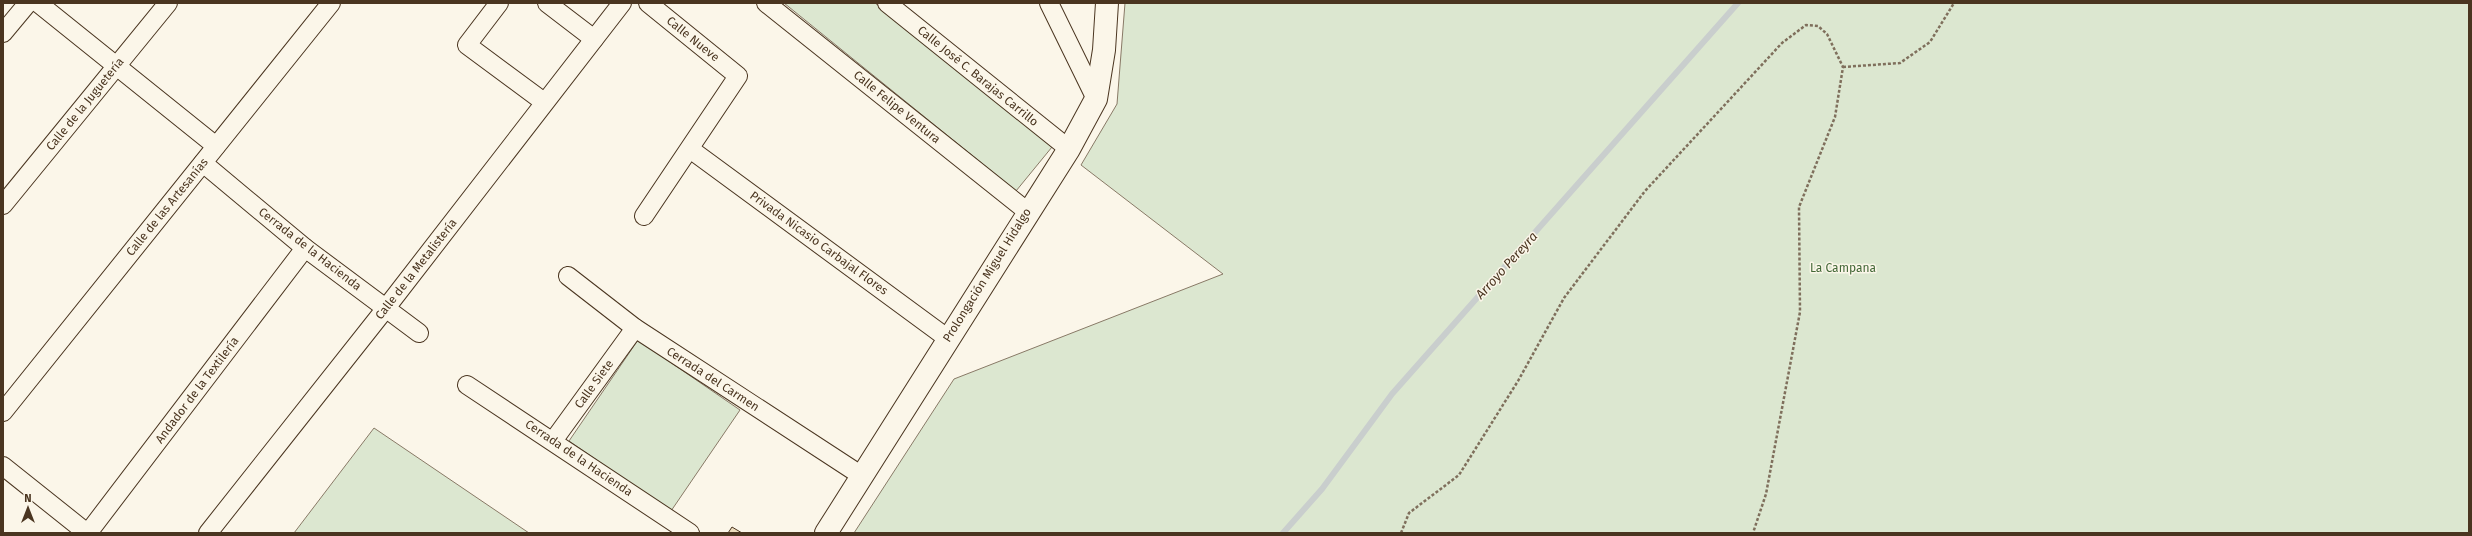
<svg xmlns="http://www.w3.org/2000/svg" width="2472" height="536" font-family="'Fira Sans',sans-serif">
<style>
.green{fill:#dce7d0;stroke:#887966}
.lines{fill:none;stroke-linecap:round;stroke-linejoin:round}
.stream{stroke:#c9cecd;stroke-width:6}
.building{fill:#ecdcbc;stroke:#4a3520}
.street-casing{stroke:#4a3520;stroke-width:20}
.secondary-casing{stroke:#4a3520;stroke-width:24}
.path{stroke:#7f6f5c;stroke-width:2.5;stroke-dasharray:3 2;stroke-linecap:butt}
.street{stroke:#fbf6e9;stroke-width:18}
.secondary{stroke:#fbf6e9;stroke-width:22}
.labels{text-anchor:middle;stroke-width:3;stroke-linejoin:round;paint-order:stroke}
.street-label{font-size:12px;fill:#4a3520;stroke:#fbf6e9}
.park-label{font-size:12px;fill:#436837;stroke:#fbf6e9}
.water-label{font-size:13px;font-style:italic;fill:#4a3520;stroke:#fbf6e9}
</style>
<rect width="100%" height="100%" fill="#fbf6e9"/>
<g class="green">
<path d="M 784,3 L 875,3 L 1052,147 L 1016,191 Z"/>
<path d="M 1125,3 L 2469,3 L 2469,533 L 854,533 L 954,379 L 1223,274 L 1081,165 L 1117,104 Z"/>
<path d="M 638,340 L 740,410 L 671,511 L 569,441 Z"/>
<path d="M 374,428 L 529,533 L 294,533 Z"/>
</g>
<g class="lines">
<path class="stream" d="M 1283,533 L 1322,489 L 1392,394 L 1738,3"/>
</g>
<path class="building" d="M 732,527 L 742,533 L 728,533 Z"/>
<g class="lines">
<defs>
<g id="street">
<path d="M 38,3 L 216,146"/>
<path d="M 499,3 L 467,45 L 544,102"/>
<path d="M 547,3 L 594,39"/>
<path d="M 766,3 L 1028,212"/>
<path d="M 887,3 L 1069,149"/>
<path d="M 1049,3 L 1096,99"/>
<path d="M 3,33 L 28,3"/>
<path d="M 690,149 L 947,338"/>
<path d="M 203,163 L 305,248 L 419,333"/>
<path d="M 3,205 L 168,3"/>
<path d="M 644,216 L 738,76 L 648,3"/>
<path d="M 568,276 L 635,328 L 862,476"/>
<path d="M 467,385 L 690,533"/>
<path d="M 3,412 L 331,3"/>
<path d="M 553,441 L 635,328"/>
<path d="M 3,466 L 87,533"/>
<path d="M 88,533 L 305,248"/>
<path d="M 208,533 L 386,308 L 622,3"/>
</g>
<path id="secondary" d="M 826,533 L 1069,149 L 1096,99 L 1104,50 L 1107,3"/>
</defs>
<use href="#street" class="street-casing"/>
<use href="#secondary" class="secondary-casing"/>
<g class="path">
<path d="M 1843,67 L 1900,63 L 1930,42 L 1954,3"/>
<path d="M 1401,533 L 1409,513 L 1459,475 L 1518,381 L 1564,298 L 1645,191 L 1782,43 L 1806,25 L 1818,26 L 1827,34 L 1843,67 L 1835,117 L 1799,207 L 1800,312 L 1766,494 L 1753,533"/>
</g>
<use href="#street" class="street"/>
<use href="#secondary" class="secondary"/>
</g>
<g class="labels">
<g class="street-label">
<text transform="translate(693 39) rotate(39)" y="4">Calle Nueve</text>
<text transform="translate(978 76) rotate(39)" y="4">Calle José C. Barajas Carrillo</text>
<text transform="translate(85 104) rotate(-51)" y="4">Calle de la Juguetería</text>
<text transform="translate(897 107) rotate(39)" y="4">Calle Felipe Ventura</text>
<text transform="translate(167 207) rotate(-51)" y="4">Calle de las Artesanías</text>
<text transform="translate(819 243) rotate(36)" y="4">Privada Nicasio Carbajal Flores</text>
<text transform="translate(310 249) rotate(38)" y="4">Cerrada de la Hacienda</text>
<text transform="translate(416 269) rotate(-52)" y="4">Calle de la Metalistería</text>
<text transform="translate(987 275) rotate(-58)" y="4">Prolongación Miguel Hidalgo</text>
<text transform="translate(713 379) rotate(33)" y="4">Cerrada del Carmen</text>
<text transform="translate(594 384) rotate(-54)" y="4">Calle Siete</text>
<text transform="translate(197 390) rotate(-53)" y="4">Andador de la Textilería</text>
<text transform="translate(579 458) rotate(34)" y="4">Cerrada de la Hacienda</text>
</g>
<g class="park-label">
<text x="1843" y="272">La Campana</text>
</g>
<g class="water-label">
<text transform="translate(1506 265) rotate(-48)" y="5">Arroyo Pereyra</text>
</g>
</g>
<rect width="2472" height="536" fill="none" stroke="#4a3520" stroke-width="8"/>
<g transform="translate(28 508)" stroke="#fbf6e9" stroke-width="3" paint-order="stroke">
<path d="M0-3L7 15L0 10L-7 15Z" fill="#4a3520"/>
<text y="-6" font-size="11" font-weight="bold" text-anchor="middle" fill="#4a3520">N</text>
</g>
</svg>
